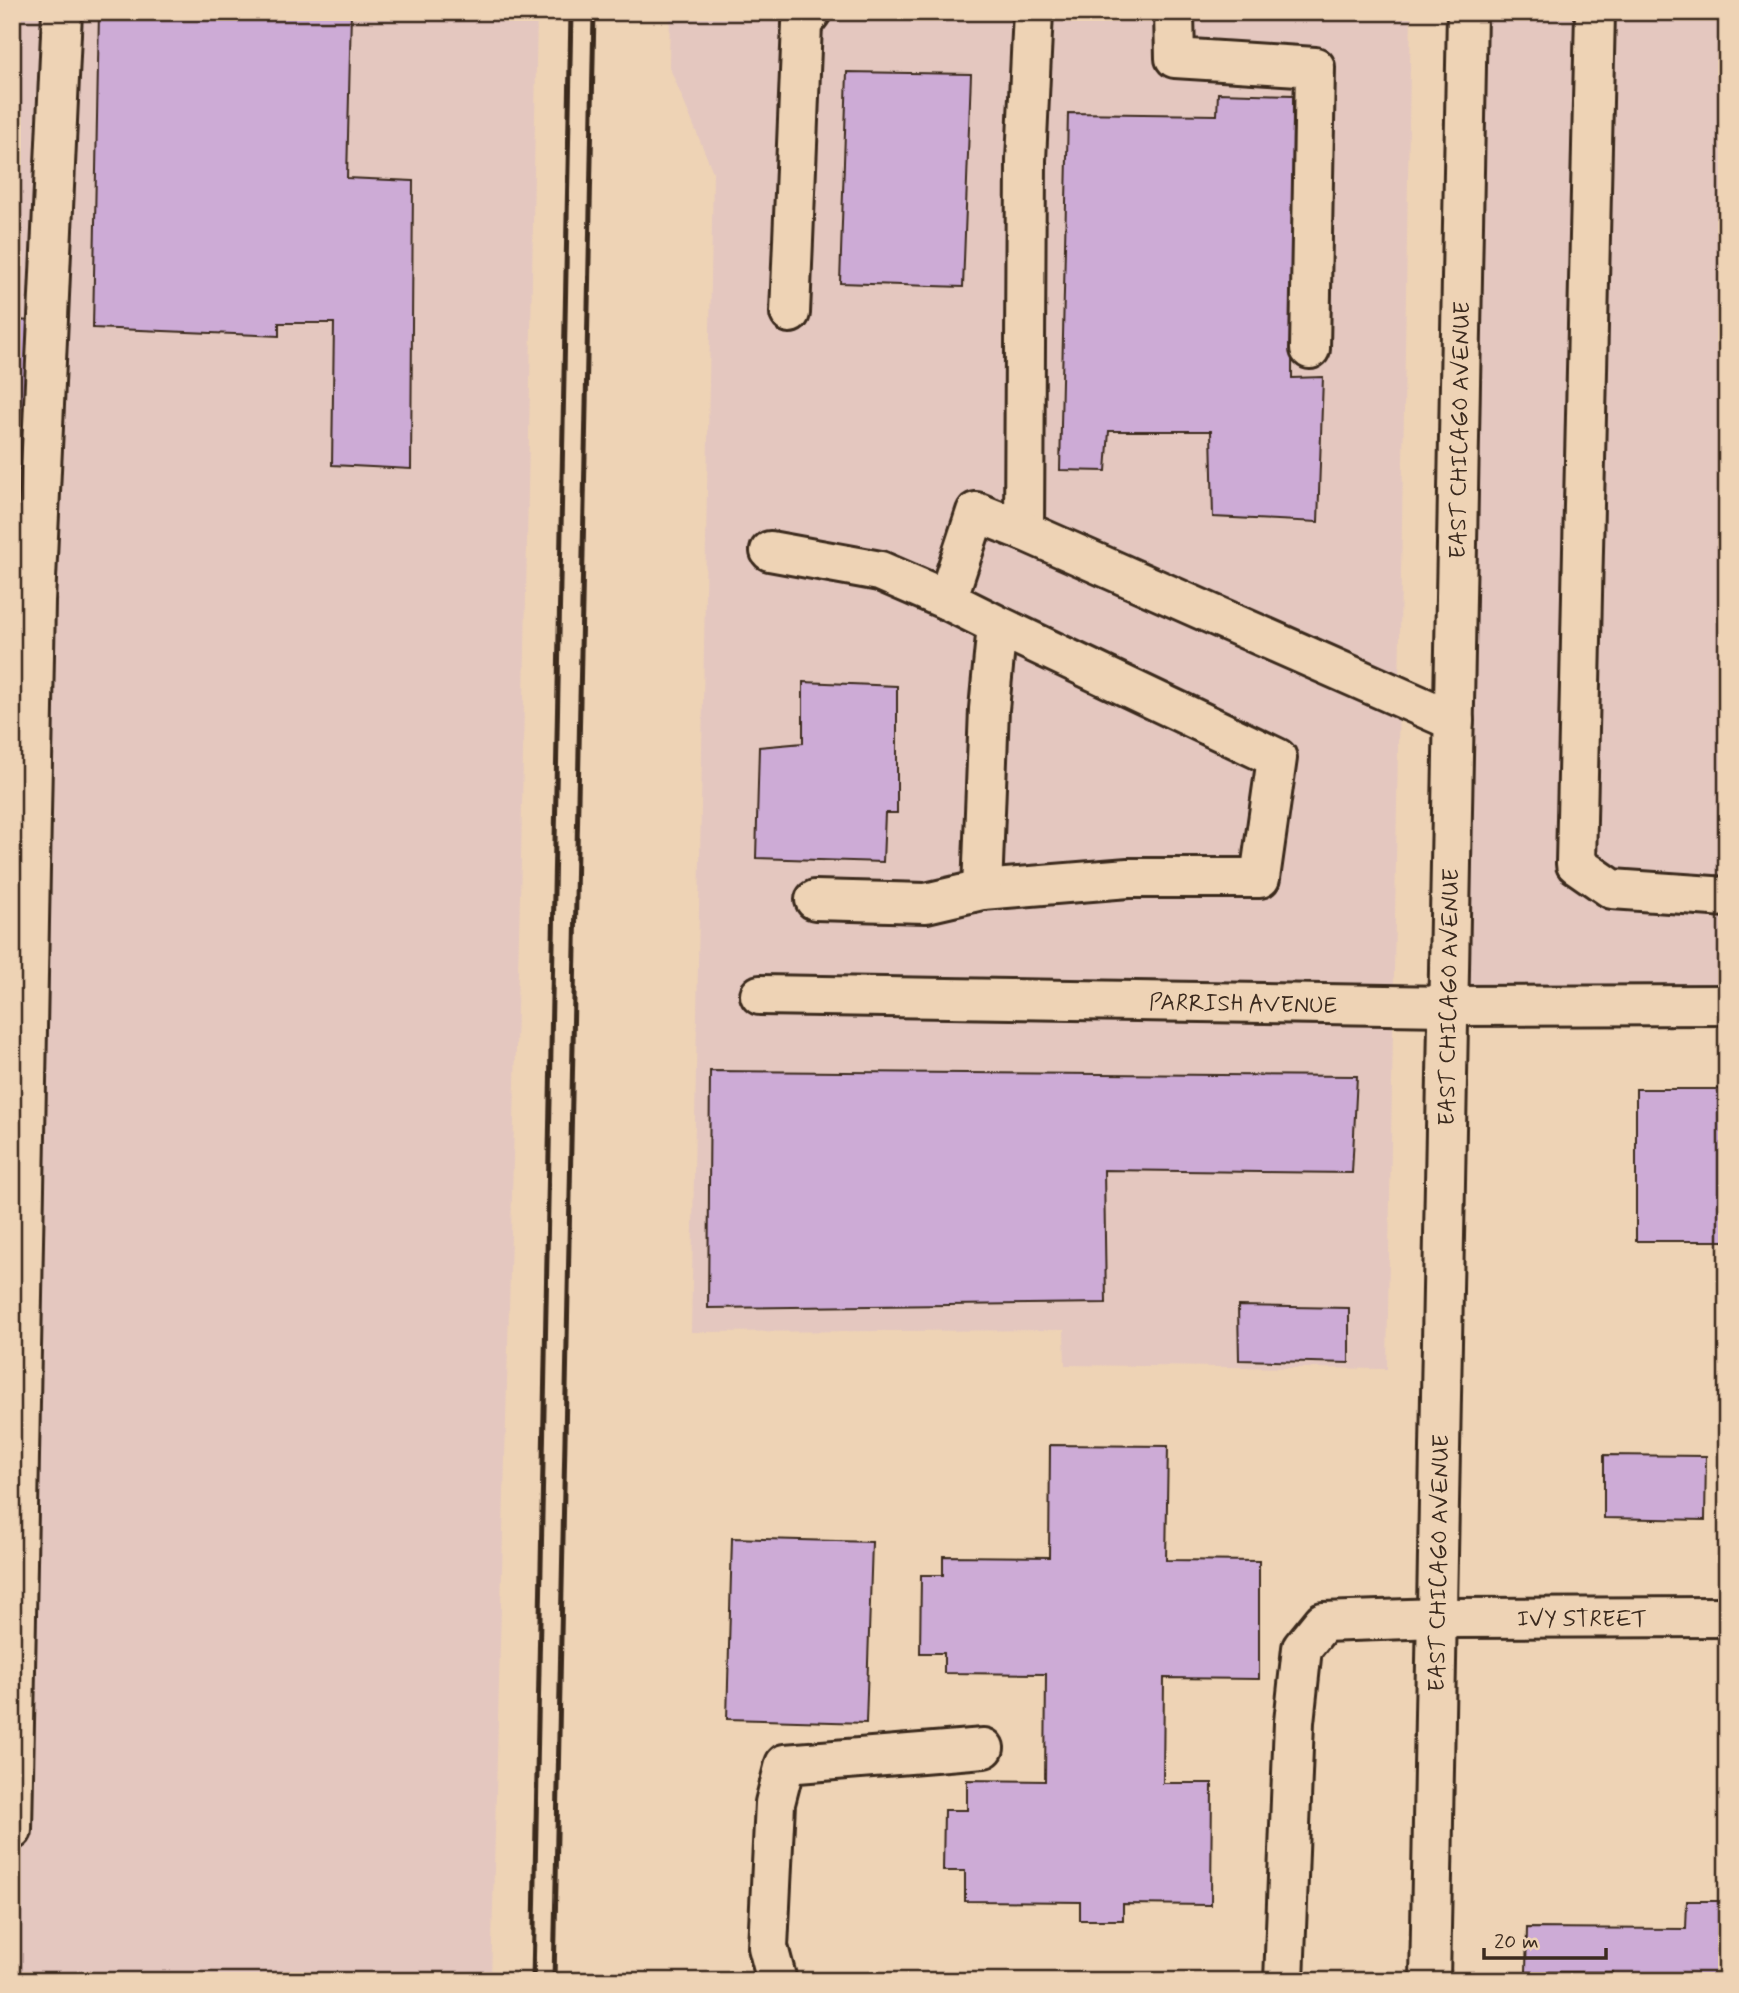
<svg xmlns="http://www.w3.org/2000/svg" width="1739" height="1993" font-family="Mynerve,sans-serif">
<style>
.built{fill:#e4c7bf}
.building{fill:#cdabd6;stroke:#3b2a1e;stroke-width:2}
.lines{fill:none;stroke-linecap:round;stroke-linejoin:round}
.minor-casing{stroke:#3b2a1e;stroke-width:44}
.major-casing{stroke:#3b2a1e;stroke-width:44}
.minor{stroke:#eed3b5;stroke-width:38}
.major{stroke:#eed3b5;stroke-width:38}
.rail{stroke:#3b2a1e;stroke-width:5}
.labels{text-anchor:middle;stroke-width:5;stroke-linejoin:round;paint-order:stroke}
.street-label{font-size:23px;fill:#3b2a1e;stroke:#eed3b5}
</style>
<rect width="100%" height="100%" fill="#eed3b5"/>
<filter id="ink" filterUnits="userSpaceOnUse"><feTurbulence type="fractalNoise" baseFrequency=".0143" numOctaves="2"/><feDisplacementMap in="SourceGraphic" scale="14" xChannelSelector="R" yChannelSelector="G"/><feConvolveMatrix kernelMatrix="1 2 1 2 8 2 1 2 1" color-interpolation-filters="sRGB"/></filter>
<g filter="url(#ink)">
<g class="built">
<path d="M 12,12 L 537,12 L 521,860 L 491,1981 L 12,1981 Z"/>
<path d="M 670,12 L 1411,12 L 1387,1369 L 1065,1365 L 1064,1330 L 691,1332 L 713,172 L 669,66 Z"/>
<path d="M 1467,12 L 1727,12 L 1727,1006 L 1448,1006 Z"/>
</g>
<g class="building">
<path d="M 99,12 L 351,12 L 347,178 L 413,181 L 411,469 L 332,465 L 334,323 L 279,323 L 279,336 L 93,328 Z"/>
<path d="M 847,72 L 971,74 L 963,287 L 840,283 Z"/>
<path d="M 1218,93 L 1293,95 L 1292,378 L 1323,377 L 1318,522 L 1213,517 L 1211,431 L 1109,431 L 1106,471 L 1060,470 L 1068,113 L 1217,115 Z"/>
<path d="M 12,320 L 34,321 L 31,470 L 12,469 Z"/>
<path d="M 803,682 L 897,686 L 897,813 L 885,813 L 883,862 L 756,858 L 759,747 L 803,743 Z"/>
<path d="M 710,1071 L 1357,1076 L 1352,1173 L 1104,1170 L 1106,1303 L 708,1308 Z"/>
<rect x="1636" y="1089" width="91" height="152"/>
<path d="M 1238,1306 L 1349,1308 L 1349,1363 L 1239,1360 Z"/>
<path d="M 1050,1445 L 1168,1446 L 1166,1560 L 1259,1561 L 1259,1679 L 1164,1678 L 1163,1783 L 1212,1783 L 1211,1905 L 1123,1904 L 1123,1920 L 1080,1920 L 1080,1902 L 965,1901 L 965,1871 L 943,1871 L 944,1810 L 967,1810 L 967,1780 L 1045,1781 L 1046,1674 L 944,1673 L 944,1653 L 920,1653 L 921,1575 L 943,1575 L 943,1556 L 1049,1557 Z"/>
<path d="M 1604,1455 L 1706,1456 L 1705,1520 L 1604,1518 Z"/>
<path d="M 732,1538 L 872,1542 L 866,1723 L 727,1719 Z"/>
<path d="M 1687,1901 L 1727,1901 L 1727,1981 L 1612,1981 L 1612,1972 L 1526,1972 L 1527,1928 L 1686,1929 Z"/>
</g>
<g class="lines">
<defs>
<g id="minor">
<path d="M 1033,12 L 1026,160 L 1024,531 L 1454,721"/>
<path d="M 1174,12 L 1175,58 L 1315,67 L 1310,349"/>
<path d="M 1595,12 L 1576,864 L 1612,889 L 1727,897"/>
<path d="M 790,313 L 802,24 L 811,12"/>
<path d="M 770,551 L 880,571 L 947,600"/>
<path d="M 997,625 L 1277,758 L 1260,878 L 1128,878 L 982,890 L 989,709 L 997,625 L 947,600 L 976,512 L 1024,531"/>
<path d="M 815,900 L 926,903 L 982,890"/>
<path d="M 760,995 L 1448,1006 L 1727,1005"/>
<path d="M 12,1830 L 35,601 L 62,12"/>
<path d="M 777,1981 L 768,1947 L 775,1803 L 785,1764 L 984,1748"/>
<path d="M 1284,1981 L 1294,1722 L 1302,1648 L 1323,1622 L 1437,1618 L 1727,1617"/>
</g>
<path id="major" d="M 1430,1981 L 1467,12"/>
</defs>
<use href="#minor" class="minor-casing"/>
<use href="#major" class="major-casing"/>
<use href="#minor" class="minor"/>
<use href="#major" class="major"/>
<g class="rail">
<path d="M 533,1981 L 571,12"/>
<path d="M 554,1981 L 594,12"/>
</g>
</g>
</g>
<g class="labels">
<g class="street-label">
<text transform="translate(1459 430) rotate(-89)" y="8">EAST CHICAGO AVENUE</text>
<text transform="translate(1448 997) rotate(-89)" y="8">EAST CHICAGO AVENUE</text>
<text transform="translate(1243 1003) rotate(1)" y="8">PARRISH AVENUE</text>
<text transform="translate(1438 1563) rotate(-89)" y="8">EAST CHICAGO AVENUE</text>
<text x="1582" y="1626">IVY STREET</text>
</g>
</g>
<rect width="1739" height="1993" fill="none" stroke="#eed3b5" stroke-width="42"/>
<rect x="21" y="21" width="1697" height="1951" fill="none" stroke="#3b2a1e" stroke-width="2.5" filter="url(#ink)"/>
<path d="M1484 1948v10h122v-10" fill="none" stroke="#3b2a1e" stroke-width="3.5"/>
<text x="1494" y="1948" font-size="21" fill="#3b2a1e" stroke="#eed3b5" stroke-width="5" paint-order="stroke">20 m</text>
</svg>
